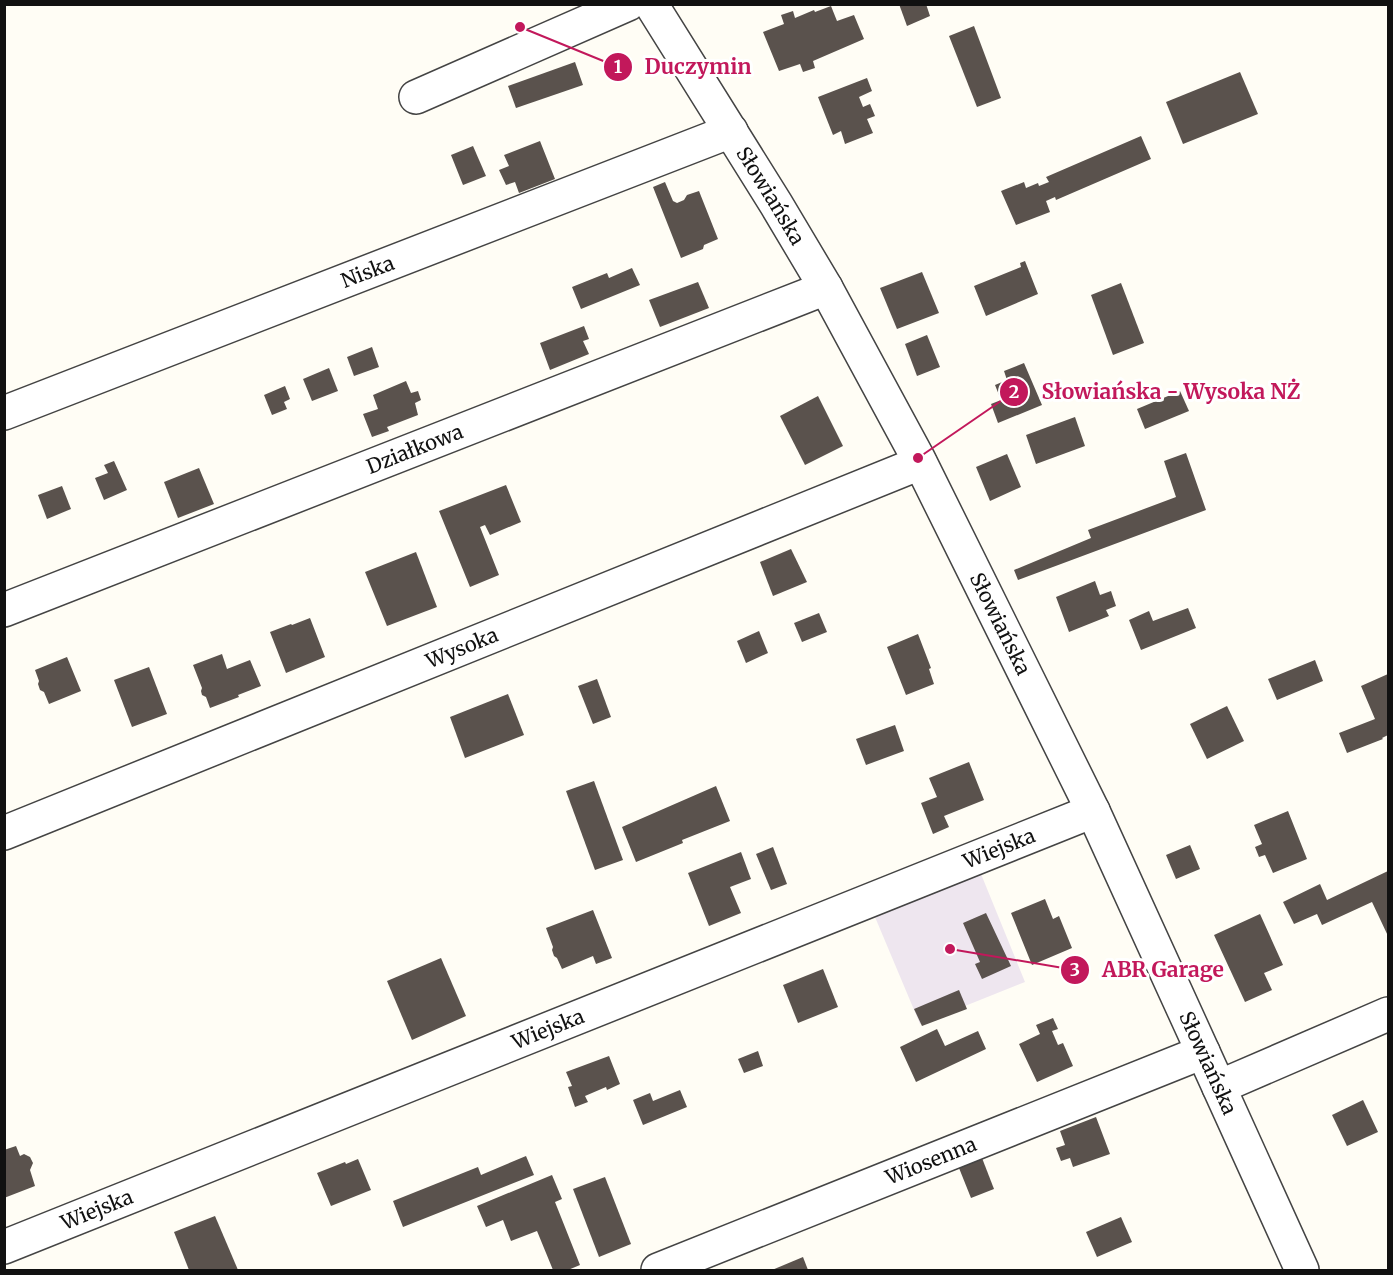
<svg xmlns="http://www.w3.org/2000/svg" width="1393" height="1275" font-family="Merriweather,serif">
<style>
.industrial{fill:#eee6ef}
.building{fill:#5a524d}
.lines{fill:none;stroke-linecap:round;stroke-linejoin:round}
.minor-casing{stroke:#444;stroke-width:36}
.minor{stroke:#fff;stroke-width:33}
.labels{text-anchor:middle;stroke-width:6;stroke-linejoin:round;paint-order:stroke}
.street-label{font-size:20px;fill:#111;stroke:#fff}
.leader{fill:none;stroke:#c2185b;stroke-width:2}
.callout-dot{fill:#c2185b;stroke:#fff;stroke-width:2}
.mark-label{font-size:18px;text-anchor:middle;font-weight:bold;fill:#fff}
.callout-label{font-size:21px;text-anchor:middle;font-weight:bold;fill:#c2185b;stroke:#fff;stroke-width:6;stroke-linejoin:round;paint-order:stroke}
</style>
<rect width="100%" height="100%" fill="#fffdf5"/>
<path class="industrial" d="M 981,874 L 1025,982 L 920,1024 L 875,917 Z"/>
<g class="building">
<path d="M 899,4 L 926,4 L 930,16 L 907,26 Z"/>
<path d="M 831,6 L 837,21 L 854,15 L 864,39 L 813,61 L 815,68 L 803,72 L 800,64 L 779,71 L 763,32 L 784,24 L 781,15 L 793,11 L 795,18 L 814,10 L 815,12 Z"/>
<path d="M 974,26 L 1001,98 L 977,107 L 949,36 Z"/>
<path d="M 575,62 L 583,85 L 516,108 L 508,86 Z"/>
<path d="M 1240,72 L 1258,114 L 1183,144 L 1166,102 Z"/>
<path d="M 867,78 L 872,91 L 859,97 L 863,107 L 870,104 L 875,116 L 867,119 L 873,133 L 845,144 L 841,131 L 833,135 L 818,97 Z"/>
<path d="M 1141,136 L 1151,159 L 1056,200 L 1055,197 L 1046,201 L 1050,212 L 1016,225 L 1001,191 L 1024,182 L 1026,188 L 1038,183 L 1039,186 L 1049,182 L 1046,177 Z"/>
<path d="M 540,141 L 555,179 L 519,193 L 515,182 L 506,185 L 499,170 L 509,166 L 504,155 Z"/>
<path d="M 473,146 L 486,176 L 463,185 L 451,155 Z"/>
<path d="M 665,182 L 673,201 L 677,203 L 684,200 L 687,195 L 699,191 L 718,239 L 704,245 L 703,249 L 681,258 L 653,187 Z"/>
<path d="M 1025,261 L 1038,294 L 986,316 L 974,286 L 1021,267 L 1020,263 Z"/>
<path d="M 632,268 L 640,285 L 581,309 L 572,287 L 607,273 L 609,278 Z"/>
<path d="M 922,272 L 939,313 L 897,329 L 880,288 Z"/>
<path d="M 698,282 L 709,308 L 660,327 L 649,300 Z"/>
<path d="M 1121,283 L 1144,343 L 1113,355 L 1091,295 Z"/>
<path d="M 584,326 L 589,339 L 583,341 L 589,354 L 550,370 L 540,343 Z"/>
<path d="M 927,335 L 940,367 L 917,376 L 905,344 Z"/>
<path d="M 372,347 L 379,367 L 354,376 L 347,357 Z"/>
<path d="M 1024,363 L 1042,405 L 998,423 L 991,404 L 1001,400 L 995,385 L 1007,380 L 1004,371 Z"/>
<path d="M 329,368 L 338,391 L 312,401 L 303,379 Z"/>
<path d="M 406,381 L 411,393 L 418,391 L 421,400 L 415,403 L 418,415 L 387,427 L 389,431 L 372,437 L 363,414 L 378,409 L 373,395 Z"/>
<path d="M 285,386 L 290,399 L 284,402 L 287,409 L 272,415 L 264,395 Z"/>
<path d="M 1180,391 L 1189,411 L 1145,429 L 1137,409 Z"/>
<path d="M 818,396 L 843,446 L 805,465 L 780,416 Z"/>
<path d="M 1075,417 L 1085,446 L 1036,464 L 1026,435 Z"/>
<path d="M 1186,453 L 1206,510 L 1018,580 L 1014,570 L 1091,538 L 1088,530 L 1176,497 L 1164,461 Z"/>
<path d="M 1007,454 L 1021,487 L 990,501 L 976,467 Z"/>
<path d="M 114,461 L 127,490 L 104,500 L 95,478 L 108,473 L 104,465 Z"/>
<path d="M 199,468 L 214,504 L 178,518 L 164,482 Z"/>
<path d="M 506,485 L 521,522 L 490,535 L 485,525 L 480,527 L 499,575 L 470,587 L 439,511 Z"/>
<path d="M 62,486 L 71,509 L 47,519 L 38,495 Z"/>
<path d="M 791,549 L 807,582 L 773,596 L 760,562 Z"/>
<path d="M 416,552 L 437,607 L 387,626 L 365,572 Z"/>
<path d="M 1095,581 L 1100,595 L 1111,591 L 1116,606 L 1106,610 L 1109,616 L 1069,632 L 1056,597 Z"/>
<path d="M 1188,608 L 1196,628 L 1141,650 L 1129,620 L 1149,611 L 1153,621 Z"/>
<path d="M 819,613 L 827,632 L 802,642 L 794,623 Z"/>
<path d="M 310,618 L 325,657 L 286,673 L 270,632 L 291,624 L 292,625 Z"/>
<path d="M 759,631 L 768,653 L 746,663 L 737,641 Z"/>
<path d="M 918,634 L 931,668 L 929,669 L 934,684 L 906,695 L 887,647 Z"/>
<path d="M 222,654 L 227,669 L 250,660 L 261,686 L 238,695 L 239,697 L 210,708 L 206,697 L 202,695 L 201,691 L 202,688 L 193,665 Z"/>
<path d="M 67,657 L 81,691 L 49,704 L 44,692 L 40,690 L 38,684 L 39,681 L 35,670 Z"/>
<path d="M 1315,660 L 1323,681 L 1277,700 L 1268,679 Z"/>
<path d="M 149,667 L 167,714 L 132,727 L 114,680 Z"/>
<path d="M 1388,674 L 1388,735 L 1382,738 L 1383,739 L 1347,753 L 1339,733 L 1375,719 L 1361,686 Z"/>
<path d="M 597,679 L 611,717 L 593,724 L 578,686 Z"/>
<path d="M 508,694 L 524,735 L 465,758 L 450,717 Z"/>
<path d="M 1227,706 L 1244,741 L 1207,759 L 1190,724 Z"/>
<path d="M 895,725 L 904,751 L 866,765 L 856,739 Z"/>
<path d="M 969,762 L 984,800 L 944,816 L 949,827 L 933,834 L 921,803 L 937,797 L 929,778 Z"/>
<path d="M 594,781 L 623,860 L 595,870 L 566,791 Z"/>
<path d="M 716,786 L 730,821 L 682,840 L 683,843 L 636,862 L 622,827 Z"/>
<path d="M 1288,811 L 1307,859 L 1273,873 L 1265,855 L 1259,857 L 1255,847 L 1262,844 L 1254,825 Z"/>
<path d="M 1190,845 L 1200,869 L 1176,879 L 1166,855 Z"/>
<path d="M 773,847 L 787,884 L 771,890 L 756,854 Z"/>
<path d="M 741,852 L 751,879 L 730,887 L 741,913 L 709,926 L 688,873 Z"/>
<path d="M 1388,871 L 1388,936 L 1372,902 L 1322,925 L 1317,914 L 1294,924 L 1283,902 L 1320,884 L 1327,900 Z"/>
<path d="M 1045,899 L 1053,919 L 1059,916 L 1072,948 L 1032,965 L 1011,913 Z"/>
<path d="M 593,910 L 612,958 L 596,964 L 593,956 L 562,969 L 557,958 L 554,956 L 552,950 L 553,947 L 546,928 Z"/>
<path d="M 986,913 L 1011,966 L 982,979 L 975,964 L 980,962 L 963,923 Z"/>
<path d="M 1260,914 L 1283,965 L 1264,973 L 1272,990 L 1245,1002 L 1214,935 Z"/>
<path d="M 441,958 L 466,1016 L 412,1040 L 387,981 Z"/>
<path d="M 823,969 L 838,1007 L 798,1023 L 783,985 Z"/>
<path d="M 959,990 L 967,1009 L 922,1026 L 914,1009 Z"/>
<path d="M 1053,1018 L 1058,1029 L 1052,1031 L 1058,1045 L 1063,1043 L 1073,1066 L 1037,1082 L 1019,1044 L 1040,1034 L 1036,1025 Z"/>
<path d="M 937,1029 L 945,1046 L 978,1031 L 986,1049 L 916,1082 L 900,1047 Z"/>
<path d="M 758,1051 L 763,1066 L 744,1073 L 738,1059 Z"/>
<path d="M 609,1056 L 620,1084 L 607,1090 L 606,1087 L 585,1096 L 588,1102 L 575,1107 L 568,1087 L 572,1086 L 566,1072 Z"/>
<path d="M 680,1090 L 687,1107 L 643,1125 L 633,1100 L 650,1093 L 653,1101 Z"/>
<path d="M 1363,1100 L 1378,1132 L 1347,1146 L 1332,1115 Z"/>
<path d="M 1096,1117 L 1110,1154 L 1073,1167 L 1070,1158 L 1061,1161 L 1056,1148 L 1065,1145 L 1060,1131 Z"/>
<path d="M 16,1146 L 20,1156 L 24,1154 L 30,1157 L 33,1163 L 30,1170 L 35,1186 L 4,1198 L 4,1150 Z"/>
<path d="M 526,1156 L 534,1175 L 403,1227 L 393,1201 L 478,1167 L 481,1175 Z"/>
<path d="M 982,1158 L 994,1189 L 971,1198 L 959,1168 Z"/>
<path d="M 358,1159 L 371,1190 L 331,1206 L 317,1173 L 345,1162 L 346,1164 Z"/>
<path d="M 552,1175 L 562,1199 L 555,1202 L 580,1265 L 568,1270 L 553,1270 L 537,1231 L 511,1241 L 503,1220 L 486,1227 L 477,1206 Z"/>
<path d="M 605,1177 L 631,1244 L 599,1257 L 573,1189 Z"/>
<path d="M 215,1216 L 238,1270 L 189,1270 L 174,1232 Z"/>
<path d="M 1121,1217 L 1132,1242 L 1097,1257 L 1086,1232 Z"/>
<path d="M 803,1257 L 808,1270 L 772,1270 Z"/>
</g>
<g class="lines">
<defs>
<g id="minor">
<path id="s1" d="M 651,4 L 776,204 L 826,288 L 918,458 L 1093,811 L 1203,1052 L 1302,1270"/>
<path d="M 416,97 L 628,4"/>
<path id="s2" d="M 4,413 L 731,131"/>
<path id="s3" d="M 4,610 L 826,288"/>
<path id="s4" d="M 4,833 L 920,463"/>
<path d="M 1219,1087 L 1388,1014"/>
<path id="s5" d="M 4,1247 L 1093,811"/>
<path id="s6" d="M 658,1270 L 1203,1052"/>
</g>
</defs>
<use href="#minor" class="minor-casing"/>
<use href="#minor" class="minor"/>
</g>
<g class="labels">
<g class="street-label">
<text dy="7" stroke="none"><textPath href="#s1" startOffset="226">Słowiańska</textPath></text>
<text dy="7" stroke="none"><textPath href="#s2" startOffset="390">Niska</textPath></text>
<text dy="7" stroke="none"><textPath href="#s3" startOffset="441">Działkowa</textPath></text>
<text dy="7" stroke="none"><textPath href="#s1" startOffset="712">Słowiańska</textPath></text>
<text dy="7" stroke="none"><textPath href="#s4" startOffset="494">Wysoka</textPath></text>
<text dy="7" stroke="none"><textPath href="#s5" startOffset="1072">Wiejska</textPath></text>
<text dy="7" stroke="none"><textPath href="#s5" startOffset="586">Wiejska</textPath></text>
<text dy="7" stroke="none"><textPath href="#s1" startOffset="1198">Słowiańska</textPath></text>
<text dy="7" stroke="none"><textPath href="#s6" startOffset="294">Wiosenna</textPath></text>
<text dy="7" stroke="none"><textPath href="#s5" startOffset="100">Wiejska</textPath></text>
</g>
</g>
<path class="leader" d="M520 27L618 67M918 458L1014 392M950 949L1075 970"/>
<g class="callout-dot">
<circle cx="520" cy="27" r="6"/>
<circle cx="918" cy="458" r="6"/>
<circle cx="950" cy="949" r="6"/>
<circle cx="618" cy="67" r="15"/>
<circle cx="1014" cy="392" r="15"/>
<circle cx="1075" cy="970" r="15"/>
</g>
<g class="mark-label">
<text x="618" y="73">1</text>
<text x="1014" y="398">2</text>
<text x="1075" y="976">3</text>
</g>
<g class="callout-label">
<text x="698" y="74">Duczymin</text>
<text x="1171" y="399">Słowiańska - Wysoka NŻ</text>
<text x="1163" y="977">ABR Garage</text>
</g>
<rect width="1393" height="1275" fill="none" stroke="#111111" stroke-width="12"/>
</svg>
